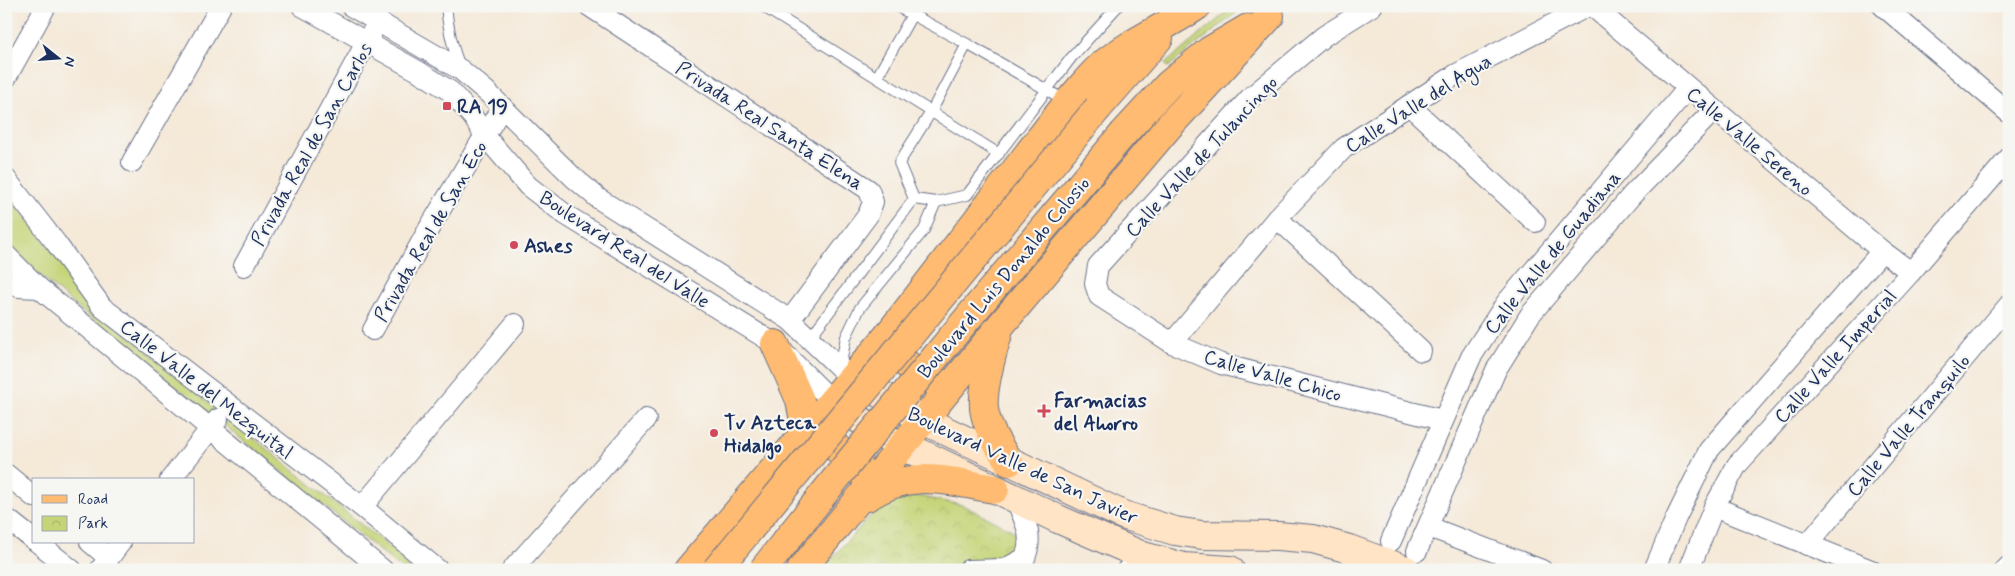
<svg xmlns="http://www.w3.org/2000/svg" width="2015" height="576" font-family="Mynerve,sans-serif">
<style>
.park{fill:url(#park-crowns);stroke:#70826a}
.garden{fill:#c5d477;stroke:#70826a}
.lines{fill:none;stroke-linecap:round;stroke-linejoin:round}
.service-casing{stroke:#677089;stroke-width:12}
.minor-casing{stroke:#677089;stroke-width:22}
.secondary-casing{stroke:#677089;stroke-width:30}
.primary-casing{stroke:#677089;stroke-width:30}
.service{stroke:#fff;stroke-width:10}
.minor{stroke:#fff;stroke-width:20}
.secondary{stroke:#ffe4c6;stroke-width:28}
.primary{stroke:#febb71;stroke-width:28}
.primary-bridge-casing{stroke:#677089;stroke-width:30;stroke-linecap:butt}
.primary-bridge{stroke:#febb71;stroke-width:28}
.poi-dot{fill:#d1495b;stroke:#f6f6f2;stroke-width:2}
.labels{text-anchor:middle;stroke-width:4.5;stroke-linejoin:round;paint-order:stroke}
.street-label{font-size:20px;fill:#1b2f5e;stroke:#f6f6f2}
.poi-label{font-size:20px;font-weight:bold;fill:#1b2f5e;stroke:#f6f6f2;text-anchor:start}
</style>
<defs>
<pattern id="park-crowns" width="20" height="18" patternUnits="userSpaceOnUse" patternTransform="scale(1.25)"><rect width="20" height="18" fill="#c5d477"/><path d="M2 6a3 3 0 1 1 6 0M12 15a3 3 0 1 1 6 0" fill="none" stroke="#a9b669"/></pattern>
</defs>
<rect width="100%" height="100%" fill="#f6f6f2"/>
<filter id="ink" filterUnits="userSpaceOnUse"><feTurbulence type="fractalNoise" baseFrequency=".02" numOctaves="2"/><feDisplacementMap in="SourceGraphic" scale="10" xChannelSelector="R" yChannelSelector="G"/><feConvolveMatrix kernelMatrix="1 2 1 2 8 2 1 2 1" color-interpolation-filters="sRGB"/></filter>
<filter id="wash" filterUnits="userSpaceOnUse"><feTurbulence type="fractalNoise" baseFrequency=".0096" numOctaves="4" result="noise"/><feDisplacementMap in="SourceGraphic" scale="20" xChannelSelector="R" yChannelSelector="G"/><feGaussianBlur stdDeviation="1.12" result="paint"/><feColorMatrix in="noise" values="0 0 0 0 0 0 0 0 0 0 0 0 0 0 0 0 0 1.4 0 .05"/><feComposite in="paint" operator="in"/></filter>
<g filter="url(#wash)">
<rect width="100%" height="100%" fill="#f5e9d8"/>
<path class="park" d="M 918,496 L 962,505 L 1010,529 L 1019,537 L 1022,548 L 1012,560 L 975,570 L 821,570 L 873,513 L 895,501 Z"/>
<g class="garden">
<path d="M 1234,6 L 1245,6 L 1168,67 L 1165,64 Z"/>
<path d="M 6,199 L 21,211 L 100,312 L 216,409 L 210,414 L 77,307 L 6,247 Z"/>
<path d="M 227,417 L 418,570 L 403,570 L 224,425 Z"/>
</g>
</g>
<g filter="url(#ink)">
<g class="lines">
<defs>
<g id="service">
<path d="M 446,6 C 448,28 452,47 460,67"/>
<path d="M 762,6 L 999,154"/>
<path d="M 896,6 L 967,44 L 1068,102"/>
<path d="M 877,77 L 917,6"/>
<path d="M 914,199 L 899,163 L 931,112 L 967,44"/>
<path d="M 809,339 L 914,199 L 936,202 L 967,195 L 1071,58 L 1118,6"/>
<path d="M 840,368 L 846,337 L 860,308 L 924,230 L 936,202"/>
</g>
<g id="minor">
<path d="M 302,6 L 418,71 L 450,91 L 473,117 L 485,136 L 528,186 L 566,215 L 775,344 L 832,401"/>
<path d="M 351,6 L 461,70 L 487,92 L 573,177 L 599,199 L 790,320 L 840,368 L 853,377"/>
<path d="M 589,6 L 869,190 L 873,202 L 868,215 L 790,320"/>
<path d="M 1372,6 L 1324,36 L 1250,98 L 1098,266 L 1095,284 L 1099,296 L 1172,343 L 1221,364 L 1442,420"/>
<path d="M 1592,6 L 1882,251 L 1911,272"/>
<path d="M 1883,6 L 2009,113"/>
<path d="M 6,78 L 46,6"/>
<path d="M 1409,105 L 1535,222"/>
<path d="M 132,162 L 221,6"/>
<path d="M 6,179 L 56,243 L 102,307 L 362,507 L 438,570"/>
<path d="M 1277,218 L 1421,351"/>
<path d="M 6,255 L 39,288"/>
<path d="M 244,266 L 372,32"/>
<path d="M 6,283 L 19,287 L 39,288 L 383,570"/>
<path d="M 373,330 L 428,230 L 502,107"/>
<path d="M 1172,343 L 1277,218 L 1344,148 L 1455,75 L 1588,6"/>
<path d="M 6,474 L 34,497"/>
<path d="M 170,480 L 218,419"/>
<path d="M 362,507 L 515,324"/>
<path d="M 1714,507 L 1871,570"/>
<path d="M 6,518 L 34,540"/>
<path d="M 1429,527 L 1542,570"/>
<path d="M 1391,541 L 1471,357 L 1506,303 L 1688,88"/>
<path d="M 37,542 L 72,570"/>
<path d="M 90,542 L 109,558"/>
<path d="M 1807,545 L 2009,305"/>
<path d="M 1417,551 L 1496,370 L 1530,315 L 1632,195 L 1714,110"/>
<path d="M 100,570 L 121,542"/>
<path d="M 512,570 L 646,419"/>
<path d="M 968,570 L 1004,569 L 1025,558 C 1034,535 1025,522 1016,500"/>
<path d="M 1128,570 L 1163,563"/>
<path d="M 1654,570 L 1676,518 L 1709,450 L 1882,251"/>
<path d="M 1689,570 L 1714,507 L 1737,465 L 1911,272 L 2009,158"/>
<path d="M 2005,570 L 2009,566"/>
</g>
<g id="secondary">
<path d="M 853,377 L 923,420 L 1123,515 L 1175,531 L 1202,535 L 1278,536 L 1313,539 L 1349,549 L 1406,570"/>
<path d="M 832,401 L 902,448 L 920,453 L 1058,519 L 1143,556 L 1184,567 L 1230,570"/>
</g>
<g id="primary">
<path d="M 1098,108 L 1159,38"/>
<path d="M 1124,133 L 1169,84 L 1209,51 L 1248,28"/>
<path d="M 998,334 C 992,353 980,396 985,414 C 989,432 1000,448 1009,462"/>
<path d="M 885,339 C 900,361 917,376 943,384"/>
<path d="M 775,344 L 800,400 L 806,432"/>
<path d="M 802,436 C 831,443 850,451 866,478"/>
<path d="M 867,497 C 911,468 947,481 995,489"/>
<path d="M 688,570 L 885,339 L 1068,102 C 1079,90 1090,75 1102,65 C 1131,41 1166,27 1197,6"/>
<path d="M 801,570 L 1000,326 L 1170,125 L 1270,16"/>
</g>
</defs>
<use href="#service" class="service-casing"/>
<use href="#minor" class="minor-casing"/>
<use href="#secondary" class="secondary-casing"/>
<use href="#primary" class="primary-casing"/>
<use href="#service" class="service"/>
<use href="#minor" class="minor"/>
<use href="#secondary" class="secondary"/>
<use href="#primary" class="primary"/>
<defs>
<g id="primary-bridge">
<path d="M 716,570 L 1098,108"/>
<path d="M 763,570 C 880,421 1002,277 1124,133"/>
</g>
</defs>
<use href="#primary-bridge" class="primary-bridge-casing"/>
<use href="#primary-bridge" class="primary-bridge"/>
</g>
</g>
<g class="poi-dot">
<rect x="442" y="101" width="10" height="10" rx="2.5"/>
<circle cx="514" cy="245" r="5"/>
<path d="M1041.5 403.5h5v5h5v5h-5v5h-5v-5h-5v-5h5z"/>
<circle cx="714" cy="433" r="5"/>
</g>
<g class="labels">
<g class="street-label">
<text transform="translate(1418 103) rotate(-32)" y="7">Calle Valle del Agua</text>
<text transform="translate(770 125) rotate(33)" y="7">Privada Real Santa Elena</text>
<text transform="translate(1750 141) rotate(40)" y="7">Calle Valle Sereno</text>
<text transform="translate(311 144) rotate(-61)" y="7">Privada Real de San Carlos</text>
<text transform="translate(1201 156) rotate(-47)" y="7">Calle Valle de Tulancingo</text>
<text transform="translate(430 231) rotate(-60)" y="7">Privada Real de San Eco</text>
<text transform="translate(625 249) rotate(33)" y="7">Boulevard Real del Valle</text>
<text transform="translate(1552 252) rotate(-51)" y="7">Calle Valle de Guadiana</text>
<text transform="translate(1003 277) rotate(-50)" y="7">Boulevard Luis Donaldo Colosio</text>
<text transform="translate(1835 356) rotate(-48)" y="7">Calle Valle Imperial</text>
<text transform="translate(1273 375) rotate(16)" y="7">Calle Valle Chico</text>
<text transform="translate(207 389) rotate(38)" y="7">Calle Valle del Mezquital</text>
<text transform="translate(1908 425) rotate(-50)" y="7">Calle Valle Tranquilo</text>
<text transform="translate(1023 465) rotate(25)" y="7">Boulevard Valle de San Javier</text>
</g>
<g class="poi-label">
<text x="457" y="113">RA 19</text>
<text x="524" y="252">Ashes</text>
<text x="1054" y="407">Farmacias<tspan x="1054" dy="23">del Ahorro</tspan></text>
<text x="724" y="429">Tv Azteca<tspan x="724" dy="23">Hidalgo</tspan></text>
</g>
</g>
<rect width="2015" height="576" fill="none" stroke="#f6f6f2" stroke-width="25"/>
<rect x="32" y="478" width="162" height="65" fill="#f6f6f2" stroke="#9ea6b7"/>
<rect x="42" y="495" width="25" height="8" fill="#febb71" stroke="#9ea6b7"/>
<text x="78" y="504" font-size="15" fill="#1b2f5e">Road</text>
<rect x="42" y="516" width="25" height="15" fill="url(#park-crowns)" stroke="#9ea6b7"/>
<text x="78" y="528" font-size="15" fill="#1b2f5e">Park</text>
<g transform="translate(58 58) rotate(107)" stroke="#f6f6f2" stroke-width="4" paint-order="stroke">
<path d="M0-4L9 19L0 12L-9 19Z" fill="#1b2f5e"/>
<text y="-8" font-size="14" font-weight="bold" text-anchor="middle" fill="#1b2f5e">N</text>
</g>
</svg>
